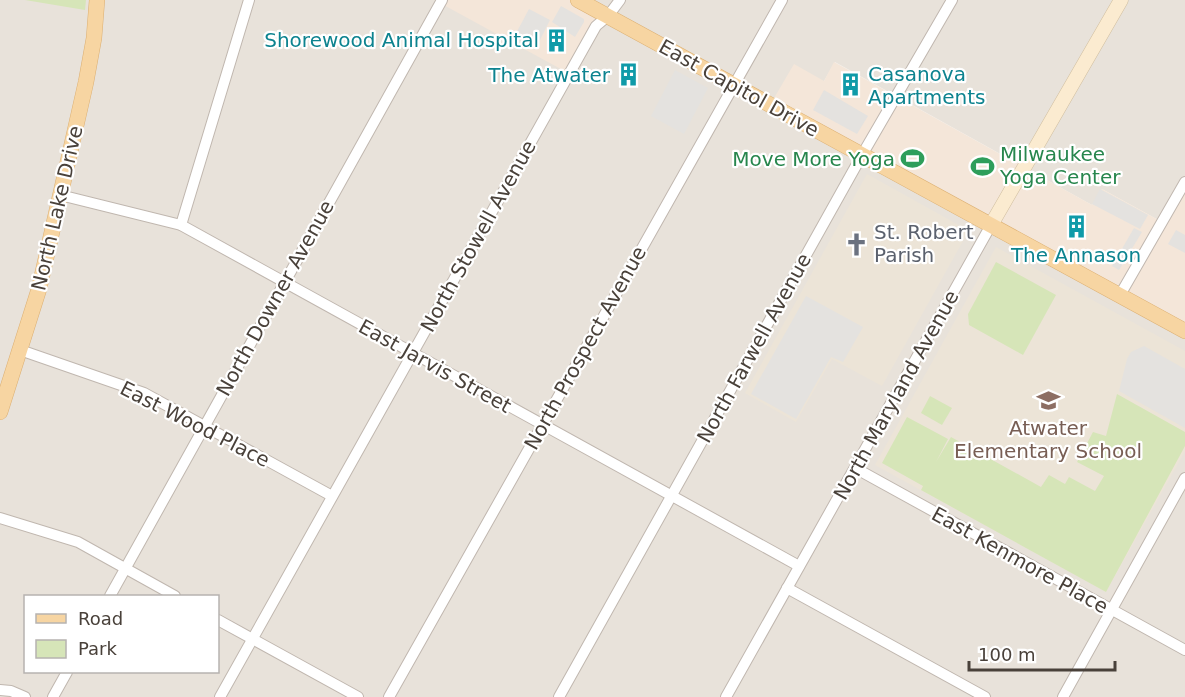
<svg xmlns="http://www.w3.org/2000/svg" width="1185" height="697" font-family="'DejaVu Sans',sans-serif">
<style>
.residential{fill:#e8e2da;fill-rule:evenodd}
.commercial{fill:#f4e6d9}
.education{fill:#ece4d7}
.green{fill:#d6e5b8}
.parking{fill:#e4e2df}
.lines{fill:none;stroke-linecap:round;stroke-linejoin:round}
.street-casing{stroke:#c0b7af;stroke-width:12}
.secondary-casing{stroke:#d0be9f;stroke-width:15}
.primary-casing{stroke:#dcb073;stroke-width:16}
.street{stroke:#fff;stroke-width:10}
.secondary{stroke:#fbebd0;stroke-width:14}
.primary{stroke:#f7d5a2;stroke-width:15}
.labels{text-anchor:middle;stroke-width:4.5;stroke-linejoin:round;paint-order:stroke}
.culture-label{font-size:20px;fill:#0d838f;stroke:#fff;text-anchor:end}
.street-label{font-size:20px;fill:#49413a;stroke:#fff}
.leisure-label{font-size:20px;fill:#27864d;stroke:#fff;text-anchor:start}
.worship-label{font-size:20px;fill:#5b616d;stroke:#fff;text-anchor:start}
.education-label{font-size:20px;fill:#785e54;stroke:#fff}
</style>
<rect width="100%" height="100%" fill="#f5f1ec"/>
<path class="residential" d="M 0,0 L 1185,0 L 1185,182 L 1162,222 L 1102,189 L 1092,205 L 835,62 L 824,81 L 1185,331 L 1185,697 L 0,697 ZM 26,596 L 218,596 L 218,672 L 26,672 Z"/>
<g class="commercial">
<path d="M 442,0 L 578,0 L 608,16 L 570,74 L 440,3 Z"/>
<path d="M 834,62 L 1092,205 L 1102,189 L 1162,222 L 1185,182 L 1185,331 L 770,105 L 794,64 L 824,81 Z"/>
</g>
<g class="education">
<path d="M 867,174 L 964,228 L 968,232 L 882,386 L 832,359 L 796,422 L 745,393 Z"/>
<path d="M 996,247 L 1185,351 L 1185,451 L 1106,592 L 875,465 Z"/>
</g>
<g class="green">
<path d="M 25,0 L 86,0 L 85,10 Z"/>
<path d="M 996,262 L 1056,295 L 1023,355 L 969,325 L 968,314 Z"/>
<path d="M 1117,394 L 1185,432 L 1185,446 L 1106,592 L 921,490 L 923,486 L 882,463 L 907,417 L 948,439 L 936,462 L 951,437 L 1041,487 L 1049,475 L 1065,484 L 1069,477 L 1095,491 L 1104,476 L 1077,462 L 1093,432 L 1106,436 Z"/>
<path d="M 930,396 L 952,408 L 942,425 L 921,413 Z"/>
</g>
<g class="parking">
<path d="M 561,6 L 584,19 L 584,22 L 575,37 L 552,22 Z"/>
<path d="M 529,9 L 550,20 L 535,50 L 513,39 Z"/>
<path d="M 675,70 L 708,88 L 684,134 L 651,116 Z"/>
<path d="M 824,90 L 868,116 L 857,134 L 813,110 Z"/>
<path d="M 1100,189 L 1148,215 L 1140,229 L 1092,204 Z"/>
<path d="M 1134,228 L 1142,232 L 1119,270 L 1112,266 Z"/>
<path d="M 1176,230 L 1185,235 L 1185,253 L 1168,244 Z"/>
<path d="M 806,296 L 863,327 L 843,362 L 831,357 L 796,419 L 751,394 Z"/>
<path d="M 1144,346 L 1185,369 L 1185,428 L 1119,391 L 1127,359 L 1131,352 Z"/>
</g>
<g class="lines">
<defs>
<g id="street">
<path d="M 60,195 L 181,225 L 799,566"/>
<path d="M 181,225 L 249,0"/>
<path d="M 1120,295 L 1185,182"/>
<path d="M 20,350 L 144,393 L 332,496"/>
<path d="M 855,468 L 1185,650"/>
<path d="M 0,518 L 78,542 L 175,596"/>
<path d="M 787,588 L 985,697"/>
<path d="M 110,596 L 442,0"/>
<path d="M 218,620 L 358,697"/>
<path d="M 0,690 L 11,691 L 25,697"/>
<path d="M 53,697 L 67,672"/>
<path d="M 220,697 L 596,26 L 608,16 L 620,0"/>
<path d="M 389,697 L 782,0"/>
<path d="M 559,697 L 862,155 L 952,0"/>
<path d="M 726,697 L 991,225"/>
<path d="M 1063,697 L 1185,478"/>
</g>
<path id="secondary" d="M 991,225 L 1121,0"/>
<g id="primary">
<path d="M 578,0 L 1185,331"/>
<path d="M 0,412 L 39,289 L 86,82 L 94,38 L 97,0"/>
</g>
</defs>
<use href="#street" class="street-casing"/>
<use href="#secondary" class="secondary-casing"/>
<use href="#primary" class="primary-casing"/>
<use href="#street" class="street"/>
<use href="#secondary" class="secondary"/>
<use href="#primary" class="primary"/>
</g>
<defs>
<symbol id="building-bare" viewBox="-9 -9 18 18"><path d="M-4-6H4V6H1V3H-1V6H-4ZM-2.5-4.3h1.7v1.8h-1.7ZM.8-4.3h1.7v1.8H.8ZM-2.5-1h1.7V.8h-1.7ZM.8-1h1.7V.8H.8Z" fill="#0f9aa8" stroke="#fff" stroke-width="2.5" paint-order="stroke"/></symbol>
<symbol id="stadium-bare" viewBox="-9 -9 18 18"><path d="M0-5a6.5 5 0 1 0 0 10a6.5 5 0 1 0 0-10ZM-3.5-1.8h7v3.6h-7Z" fill="#2e9e5b" stroke="#fff" stroke-width="2.5" paint-order="stroke"/></symbol>
<symbol id="church-bare" viewBox="-9 -9 18 18"><path d="M-1.2-6h2.4v3.5h3.3v2.4h-3.3V6h-2.4V-.1h-3.3v-2.4h3.3Z" fill="#6b7280" stroke="#fff" stroke-width="2.5" paint-order="stroke"/></symbol>
<symbol id="school-bare" viewBox="-9 -9 18 18"><path d="M0-5L7-2L0 1L-7-2ZM-4 1L0 2.5L4 1V4Q0 6-4 4Z" fill="#8d6e63" stroke="#fff" stroke-width="2.5" paint-order="stroke"/></symbol>
</defs>
<g fill-rule="evenodd">
<use href="#building-bare" x="540" y="24" width="33" height="33"/>
<use href="#building-bare" x="612" y="58" width="33" height="33"/>
<use href="#building-bare" x="834" y="68" width="33" height="33"/>
<use href="#stadium-bare" x="896" y="142" width="33" height="33"/>
<use href="#stadium-bare" x="966" y="150" width="33" height="33"/>
<use href="#building-bare" x="1060" y="210" width="33" height="33"/>
<use href="#church-bare" x="840" y="228" width="33" height="33"/>
<use href="#school-bare" x="1032" y="384" width="33" height="33"/>
</g>
<g class="labels">
<g class="culture-label">
<text x="539" y="47">Shorewood Animal Hospital</text>
<text x="868" y="81" text-anchor="start">Casanova<tspan x="868" dy="23">Apartments</tspan></text>
<text x="610" y="82">The Atwater</text>
<text x="1076" y="262" text-anchor="middle">The Annason</text>
</g>
<g class="street-label">
<text transform="translate(739 88) rotate(29)" y="7">East Capitol Drive</text>
<text transform="translate(57 208) rotate(-77)" y="7">North Lake Drive</text>
<text transform="translate(478 236) rotate(-61)" y="7">North Stowell Avenue</text>
<text transform="translate(275 298) rotate(-61)" y="7">North Downer Avenue</text>
<text transform="translate(585 348) rotate(-61)" y="7">North Prospect Avenue</text>
<text transform="translate(754 348) rotate(-61)" y="7">North Farwell Avenue</text>
<text transform="translate(435 366) rotate(29)" y="7">East Jarvis Street</text>
<text transform="translate(896 395) rotate(-61)" y="7">North Maryland Avenue</text>
<text transform="translate(195 424) rotate(27)" y="7">East Wood Place</text>
<text transform="translate(1020 560) rotate(29)" y="7">East Kenmore Place</text>
</g>
<g class="leisure-label">
<text x="1000" y="161">Milwaukee<tspan x="1000" dy="23">Yoga Center</tspan></text>
<text x="895" y="166" text-anchor="end">Move More Yoga</text>
</g>
<g class="worship-label">
<text x="874" y="239">St. Robert<tspan x="874" dy="23">Parish</tspan></text>
</g>
<g class="education-label">
<text x="1048" y="435">Atwater<tspan x="1048" dy="23">Elementary School</tspan></text>
</g>
</g>
<rect x="24" y="595" width="195" height="78" fill="#ffffff" stroke="#b6b3b0" stroke-width="1.5"/>
<rect x="36" y="614" width="30" height="9" fill="#f7d5a2" stroke="#b6b3b0" stroke-width="1.5"/>
<text x="78" y="625" font-size="18" fill="#49413a">Road</text>
<rect x="36" y="640" width="30" height="18" fill="#d6e5b8" stroke="#b6b3b0" stroke-width="1.5"/>
<text x="78" y="655" font-size="18" fill="#49413a">Park</text>
<path d="M969 661v9h146v-9" fill="none" stroke="#49413a" stroke-width="3"/>
<text x="978" y="661" font-size="18" fill="#49413a" stroke="#ffffff" stroke-width="4.5" paint-order="stroke">100 m</text>
</svg>
